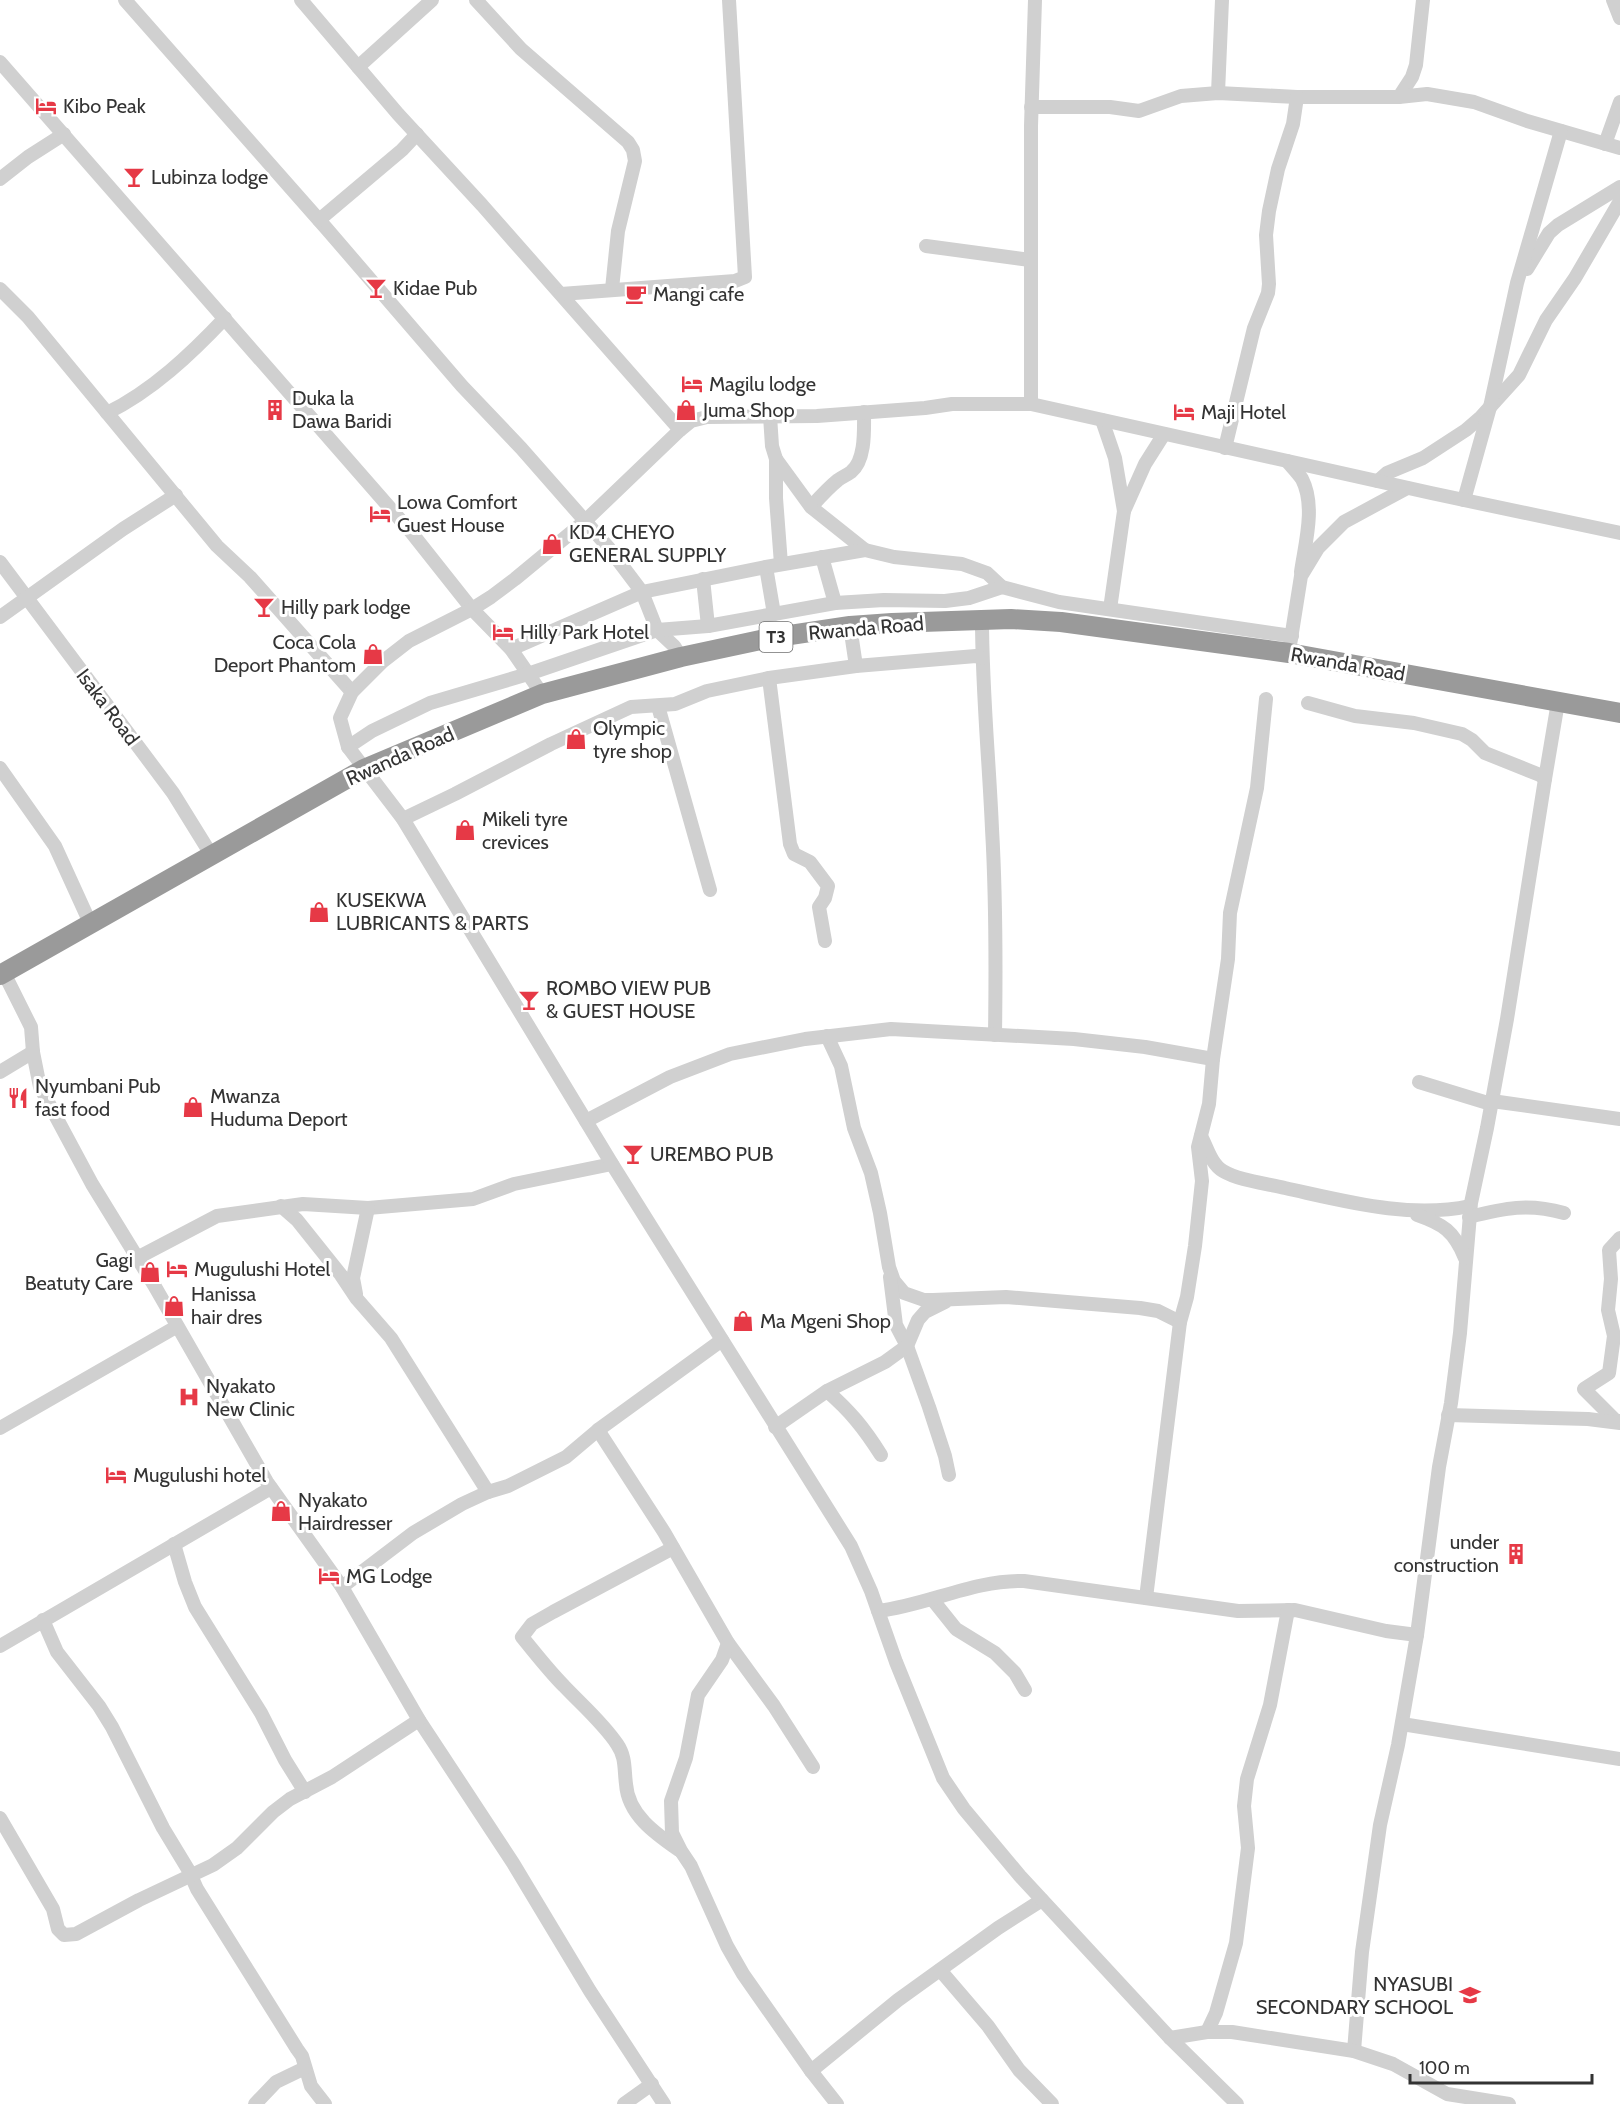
<svg xmlns="http://www.w3.org/2000/svg" width="1620" height="2104" font-family="Cabin,sans-serif">
<style>
.lines{fill:none;stroke-linecap:round;stroke-linejoin:round}
.minor{stroke:#d0d0d0;stroke-width:14}
.highway{stroke:#9a9a9a;stroke-width:20}
.labels{text-anchor:middle;stroke-width:6;stroke-linejoin:round;paint-order:stroke}
.shield{fill:#fff;stroke:#707070;stroke-width:1.5}
.shield-label{font-size:18px;font-weight:bold;fill:#333}
.poi-label{font-size:20px;fill:#333;stroke:#fff;text-anchor:start}
.street-label{font-size:20px;fill:#333;stroke:#fff}
</style>
<rect width="100%" height="100%" fill="#fff"/>
<g class="lines">
<g class="minor">
<path d="M 125,0 L 326,228 L 462,386 L 521,448 L 608,547 L 642,592 L 657,630 L 674,646 L 681,657"/>
<path d="M 301,0 L 398,114 L 482,205 L 680,430"/>
<path d="M 476,0 L 521,49 L 628,142 L 633,150 L 635,161 L 618,231 L 612,289"/>
<path d="M 1613,0 L 1620,18"/>
<path d="M 0,62 L 411,532 L 472,609 L 511,649 L 542,694"/>
<path d="M 358,67 L 432,0"/>
<path d="M 1218,93 L 1222,0"/>
<path d="M 1399,97 L 1412,77 L 1416,65 L 1423,0"/>
<path d="M 1031,107 L 1110,107 L 1139,111 L 1181,96 L 1218,93 L 1297,97 L 1399,97 L 1427,94 L 1474,102 L 1527,121 L 1620,148"/>
<path d="M 1605,144 L 1620,102"/>
<path d="M 0,179 L 28,157 L 64,134"/>
<path d="M 319,220 L 402,150 L 417,134"/>
<path d="M 926,246 L 1030,260"/>
<path d="M 1527,269 L 1549,233 L 1558,225 L 1620,187"/>
<path d="M 0,289 L 28,317 L 217,546 L 250,577 L 352,692"/>
<path d="M 561,294 L 735,281 L 745,277 L 729,0"/>
<path d="M 1031,404 L 1031,126 L 1035,0"/>
<path d="M 864,412 C 864,429 866,460 851,472 C 847,475 842,477 838,480 C 828,488 820,497 811,507 L 865,550"/>
<path d="M 107,413 C 152,391 191,354 225,318"/>
<path d="M 770,416 L 772,446 L 776,459 L 776,498 L 781,564"/>
<path d="M 1102,420 L 1115,458 L 1124,511 L 1110,609"/>
<path d="M 1225,448 L 1254,328 L 1268,293 L 1269,284 L 1266,235 L 1269,211 L 1278,169 L 1293,124 L 1297,97"/>
<path d="M 776,459 L 811,507"/>
<path d="M 1287,461 C 1292,467 1298,473 1302,479 C 1316,506 1305,544 1301,572"/>
<path d="M 1378,481 L 1387,473 L 1423,458 L 1466,430 L 1481,417 L 1519,375 L 1546,320 L 1575,278 L 1620,201"/>
<path d="M 1464,500 L 1490,407 L 1517,283 L 1561,131"/>
<path d="M 1124,511 L 1145,464 L 1164,434"/>
<path d="M 822,557 L 835,603"/>
<path d="M 0,562 L 173,793 L 212,856"/>
<path d="M 766,567 L 774,614"/>
<path d="M 703,579 L 708,626"/>
<path d="M 0,617 L 123,529 L 176,495"/>
<path d="M 982,619 C 982,690 989,759 992,829 C 996,898 996,966 995,1035"/>
<path d="M 850,626 L 856,666"/>
<path d="M 1290,645 L 1301,576 L 1318,548 L 1344,522 L 1407,488"/>
<path d="M 511,649 L 642,592 L 766,567 L 865,550 L 894,557 L 962,564 L 987,573 L 1002,587 L 1059,602 L 1292,636"/>
<path d="M 769,678 L 790,844 L 794,854 L 810,862 L 828,886 L 825,898 L 819,907 L 825,941"/>
<path d="M 1308,703 L 1355,716 L 1414,723 L 1462,734 L 1472,740 L 1485,753 L 1540,775 L 1545,779 L 1507,1019 L 1487,1128 L 1471,1203 L 1460,1333 L 1451,1403 L 1439,1467 L 1417,1635 L 1398,1745 L 1380,1825 L 1362,1952 L 1354,2051"/>
<path d="M 658,706 L 710,890"/>
<path d="M 348,747 L 372,731 L 430,703 L 528,674 L 657,630 L 708,626 L 835,603 L 884,600 L 945,601 L 969,598 L 1002,587"/>
<path d="M 0,768 L 55,846 L 91,925"/>
<path d="M 1545,779 L 1558,702"/>
<path d="M 403,819 L 455,794 L 551,744 L 631,707 L 675,704 L 707,691 L 769,678 L 856,666 L 976,656 L 982,658"/>
<path d="M 4,973 L 31,1027 L 33,1052 L 40,1087 L 92,1184 L 154,1285 L 267,1482 L 342,1587 L 419,1720 L 513,1863 L 590,1991 L 664,2104"/>
<path d="M 827,1036 L 841,1066 L 854,1128 L 871,1173 L 880,1213 L 889,1267 L 894,1281 L 904,1293 L 924,1300 L 933,1300 L 1006,1297 L 1140,1308 L 1158,1311 L 1180,1322"/>
<path d="M 0,1072 L 33,1052"/>
<path d="M 1419,1082 L 1491,1104"/>
<path d="M 1492,1101 L 1620,1119"/>
<path d="M 586,1121 L 670,1077 L 730,1054 L 805,1039 L 891,1029 L 1074,1039 L 1145,1047 L 1213,1059"/>
<path d="M 1201,1136 C 1207,1147 1211,1164 1223,1171 C 1240,1181 1265,1183 1285,1188 C 1345,1201 1409,1219 1470,1206"/>
<path d="M 281,1206 L 297,1220 L 341,1275 L 357,1299 L 391,1338 L 488,1492"/>
<path d="M 1417,1215 C 1443,1224 1454,1231 1465,1258"/>
<path d="M 1469,1217 C 1505,1208 1528,1203 1564,1213"/>
<path d="M 1620,1238 L 1609,1250 L 1611,1279 L 1608,1310 L 1614,1336 L 1609,1373 L 1584,1389 L 1617,1422 L 1620,1421"/>
<path d="M 137,1258 L 217,1216 L 303,1204 L 368,1208 L 473,1199 L 514,1184 L 612,1164"/>
<path d="M 890,1277 L 896,1325 L 907,1346 L 929,1407 L 945,1456 L 949,1475"/>
<path d="M 356,1294 L 353,1278 L 368,1208"/>
<path d="M 827,1391 C 850,1411 864,1428 881,1455"/>
<path d="M 1448,1415 L 1588,1419 L 1620,1423"/>
<path d="M 775,1427 L 827,1391 L 885,1362 L 907,1346 L 918,1320 L 925,1312 L 945,1302"/>
<path d="M 0,1428 L 176,1327"/>
<path d="M 598,1430 L 664,1532 L 728,1643 L 774,1706 L 813,1767"/>
<path d="M 174,1544 L 185,1582 L 195,1607 L 261,1713 L 285,1760 L 305,1792"/>
<path d="M 673,1548 L 553,1612 L 532,1624 L 522,1637 C 536,1654 549,1671 564,1686 C 582,1705 603,1723 617,1744 C 626,1757 624,1769 626,1784 C 628,1815 656,1834 679,1850"/>
<path d="M 342,1587 L 413,1533 L 462,1504 L 488,1492 L 508,1486 L 566,1457 L 598,1430 L 722,1340"/>
<path d="M 1146,1598 L 1180,1322 L 1187,1297 L 1195,1246 L 1202,1181 L 1198,1147 L 1209,1104 L 1213,1059 L 1228,959 L 1230,913 L 1257,788 L 1266,699"/>
<path d="M 932,1599 L 956,1629 L 995,1653 L 1015,1673 L 1025,1690"/>
<path d="M 878,1611 C 928,1605 973,1580 1024,1581 L 1238,1611 L 1295,1610 L 1386,1631 L 1417,1635"/>
<path d="M 43,1620 L 57,1652 L 99,1706 L 112,1727 L 163,1828 L 189,1871 L 197,1889 L 297,2049 L 302,2056 L 311,2086 L 325,2104"/>
<path d="M 728,1643 L 722,1660 L 698,1695 L 686,1758 L 671,1801 L 672,1833 L 681,1851 L 691,1866 L 727,1946 L 743,1974 L 811,2071 L 837,2104"/>
<path d="M 0,1646 L 271,1488"/>
<path d="M 1402,1724 L 1620,1759"/>
<path d="M 0,1818 L 53,1909 L 58,1929 L 64,1935 L 76,1934 L 139,1900 L 213,1865 L 237,1848 L 273,1812 L 290,1799 L 332,1777 L 419,1720"/>
<path d="M 940,1970 L 988,2026 L 1019,2070 L 1052,2104"/>
<path d="M 1207,2032 L 1216,2013 L 1236,1943 L 1248,1848 L 1244,1806 L 1247,1779 L 1270,1705 L 1288,1610"/>
<path d="M 1170,2038 L 1207,2032 L 1232,2032 L 1354,2051 L 1393,2064 L 1447,2094 L 1509,2104"/>
<path d="M 811,2071 L 898,2000 L 998,1928 L 1042,1900"/>
<path d="M 255,2104 L 276,2082 L 305,2068"/>
<path d="M 624,2104 L 652,2084"/>
<path d="M 1237,2104 L 1170,2038 L 1020,1876 L 964,1809 L 943,1778 L 896,1662 L 871,1591 L 851,1546 L 612,1164 L 403,819 L 348,747 L 340,718 L 352,692 L 382,662 L 409,641 L 472,609 L 491,597 L 515,579 L 584,522 L 680,430 L 691,421 L 707,417 L 817,416 L 925,408 L 952,404 L 1031,404 L 1431,493 L 1620,533"/>
</g>
<path class="highway" d="M 0,975 L 364,769 L 542,694 L 681,657 L 770,638 L 850,626 L 892,623 L 1011,619 L 1061,622 L 1289,653 L 1620,713"/>
</g>
<defs>
<symbol id="hotel-bare" viewBox="-9 -9 18 18"><path d="M-6-4.5h1.5V1H6V5H4.5V3h-9V5H-6ZM-4 0a1.8 1.8 0 1 1 3.6 0ZM.5 0V-2.5h3Q6-2.5 6 0Z" fill="#e63946" stroke="#fff" stroke-width="2.5" paint-order="stroke"/></symbol>
<symbol id="bar-bare" viewBox="-9 -9 18 18"><path d="M-6-5H6L.8 .8V4.5H3.5V6h-7V4.5H-.8V.8Z" fill="#e63946" stroke="#fff" stroke-width="2.5" paint-order="stroke"/></symbol>
<symbol id="cafe-bare" viewBox="-9 -9 18 18"><path d="M-5.5-4.5H6V0H3Q3 3.5 0 3.5H-2.5Q-5.5 3.5-5.5 0ZM3-3.2v2h1.7v-2ZM-6 4.5H4V6H-6Z" fill="#e63946" stroke="#fff" stroke-width="2.5" paint-order="stroke"/></symbol>
<symbol id="building-bare" viewBox="-9 -9 18 18"><path d="M-4-6H4V6H1V3H-1V6H-4ZM-2.5-4.3h1.7v1.8h-1.7ZM.8-4.3h1.7v1.8H.8ZM-2.5-1h1.7V.8h-1.7ZM.8-1h1.7V.8H.8Z" fill="#e63946" stroke="#fff" stroke-width="2.5" paint-order="stroke"/></symbol>
<symbol id="shop-bare" viewBox="-9 -9 18 18"><path d="M-5-2.5h2.3a2.7 3.5 0 0 1 5.4 0H5L5.5 6h-11ZM-1.5-2.5h3a1.5 2.3 0 0 0-3 0Z" fill="#e63946" stroke="#fff" stroke-width="2.5" paint-order="stroke"/></symbol>
<symbol id="restaurant-bare" viewBox="-9 -9 18 18"><path d="M-5-6h1v4h1v-4h1v4h1v-4h1v5L-1.5 .5V6h-2V.5L-5-1ZM5-6V6H3V1.5H1.5Q1.5-4 5-6Z" fill="#e63946" stroke="#fff" stroke-width="2.5" paint-order="stroke"/></symbol>
<symbol id="hospital-bare" viewBox="-9 -9 18 18"><path d="M-5-5h3v3.5h4V-5h3V5h-3V1.5h-4V5h-3Z" fill="#e63946" stroke="#fff" stroke-width="2.5" paint-order="stroke"/></symbol>
<symbol id="school-bare" viewBox="-9 -9 18 18"><path d="M0-5L7-2L0 1L-7-2ZM-4 1L0 2.5L4 1V4Q0 6-4 4Z" fill="#e63946" stroke="#fff" stroke-width="2.5" paint-order="stroke"/></symbol>
</defs>
<g fill-rule="evenodd">
<use href="#hotel-bare" x="31" y="91" width="30" height="30"/>
<use href="#bar-bare" x="119" y="162" width="30" height="30"/>
<use href="#bar-bare" x="361" y="273" width="30" height="30"/>
<use href="#cafe-bare" x="621" y="279" width="30" height="30"/>
<use href="#hotel-bare" x="677" y="369" width="30" height="30"/>
<use href="#building-bare" x="260" y="395" width="30" height="30"/>
<use href="#shop-bare" x="671" y="395" width="30" height="30"/>
<use href="#hotel-bare" x="1169" y="397" width="30" height="30"/>
<use href="#hotel-bare" x="365" y="499" width="30" height="30"/>
<use href="#shop-bare" x="537" y="529" width="30" height="30"/>
<use href="#bar-bare" x="249" y="592" width="30" height="30"/>
<use href="#hotel-bare" x="488" y="617" width="30" height="30"/>
<use href="#shop-bare" x="358" y="639" width="30" height="30"/>
<use href="#shop-bare" x="561" y="724" width="30" height="30"/>
<use href="#shop-bare" x="450" y="815" width="30" height="30"/>
<use href="#shop-bare" x="304" y="897" width="30" height="30"/>
<use href="#bar-bare" x="514" y="985" width="30" height="30"/>
<use href="#restaurant-bare" x="3" y="1083" width="30" height="30"/>
<use href="#shop-bare" x="178" y="1092" width="30" height="30"/>
<use href="#bar-bare" x="618" y="1139" width="30" height="30"/>
<use href="#hotel-bare" x="162" y="1254" width="30" height="30"/>
<use href="#shop-bare" x="135" y="1257" width="30" height="30"/>
<use href="#shop-bare" x="159" y="1291" width="30" height="30"/>
<use href="#shop-bare" x="728" y="1306" width="30" height="30"/>
<use href="#hospital-bare" x="174" y="1382" width="30" height="30"/>
<use href="#hotel-bare" x="101" y="1460" width="30" height="30"/>
<use href="#shop-bare" x="266" y="1496" width="30" height="30"/>
<use href="#building-bare" x="1501" y="1539" width="30" height="30"/>
<use href="#hotel-bare" x="314" y="1561" width="30" height="30"/>
<use href="#school-bare" x="1455" y="1980" width="30" height="30"/>
</g>
<g class="labels">
<rect class="shield" x="759.5" y="622" width="33" height="30" rx="4.5"/>
<g class="shield-label">
<text x="776" y="643">T3</text>
</g>
<g class="poi-label">
<text x="63" y="113">Kibo Peak</text>
<text x="151" y="184">Lubinza lodge</text>
<text x="393" y="295">Kidae Pub</text>
<text x="653" y="301">Mangi cafe</text>
<text x="709" y="391">Magilu lodge</text>
<text x="292" y="405">Duka la<tspan x="292" dy="23">Dawa Baridi</tspan></text>
<text x="703" y="417">Juma Shop</text>
<text x="1201" y="419">Maji Hotel</text>
<text x="397" y="509">Lowa Comfort<tspan x="397" dy="23">Guest House</tspan></text>
<text x="569" y="539">KD4 CHEYO<tspan x="569" dy="23">GENERAL SUPPLY</tspan></text>
<text x="281" y="614">Hilly park lodge</text>
<text x="520" y="639">Hilly Park Hotel</text>
<text x="356" y="649" text-anchor="end">Coca Cola<tspan x="356" dy="23">Deport Phantom</tspan></text>
<text x="593" y="735">Olympic<tspan x="593" dy="23">tyre shop</tspan></text>
<text x="482" y="826">Mikeli tyre<tspan x="482" dy="23">crevices</tspan></text>
<text x="336" y="907">KUSEKWA<tspan x="336" dy="23">LUBRICANTS &amp; PARTS</tspan></text>
<text x="546" y="995">ROMBO VIEW PUB<tspan x="546" dy="23">&amp; GUEST HOUSE</tspan></text>
<text x="35" y="1093">Nyumbani Pub<tspan x="35" dy="23">fast food</tspan></text>
<text x="210" y="1103">Mwanza<tspan x="210" dy="23">Huduma Deport</tspan></text>
<text x="650" y="1161">UREMBO PUB</text>
<text x="133" y="1267" text-anchor="end">Gagi<tspan x="133" dy="23">Beatuty Care</tspan></text>
<text x="194" y="1276">Mugulushi Hotel</text>
<text x="191" y="1301">Hanissa<tspan x="191" dy="23">hair dres</tspan></text>
<text x="760" y="1328">Ma Mgeni Shop</text>
<text x="206" y="1393">Nyakato<tspan x="206" dy="23">New Clinic</tspan></text>
<text x="133" y="1482">Mugulushi hotel</text>
<text x="298" y="1507">Nyakato<tspan x="298" dy="23">Hairdresser</tspan></text>
<text x="1499" y="1549" text-anchor="end">under<tspan x="1499" dy="23">construction</tspan></text>
<text x="346" y="1583">MG Lodge</text>
<text x="1453" y="1991" text-anchor="end">NYASUBI<tspan x="1453" dy="23">SECONDARY SCHOOL</tspan></text>
</g>
<g class="street-label">
<text transform="translate(866 628) rotate(-5)" y="7">Rwanda Road</text>
<text transform="translate(1348 664) rotate(10)" y="7">Rwanda Road</text>
<text transform="translate(108 707) rotate(53)" y="7">Isaka Road</text>
<text transform="translate(400 756) rotate(-24)" y="7">Rwanda Road</text>
</g>
</g>
<path d="M1410 2074v9h182v-9" fill="none" stroke="#333333" stroke-width="3"/>
<text x="1419" y="2074" font-size="18" fill="#333333" stroke="#ffffff" stroke-width="4.5" paint-order="stroke">100 m</text>
</svg>
